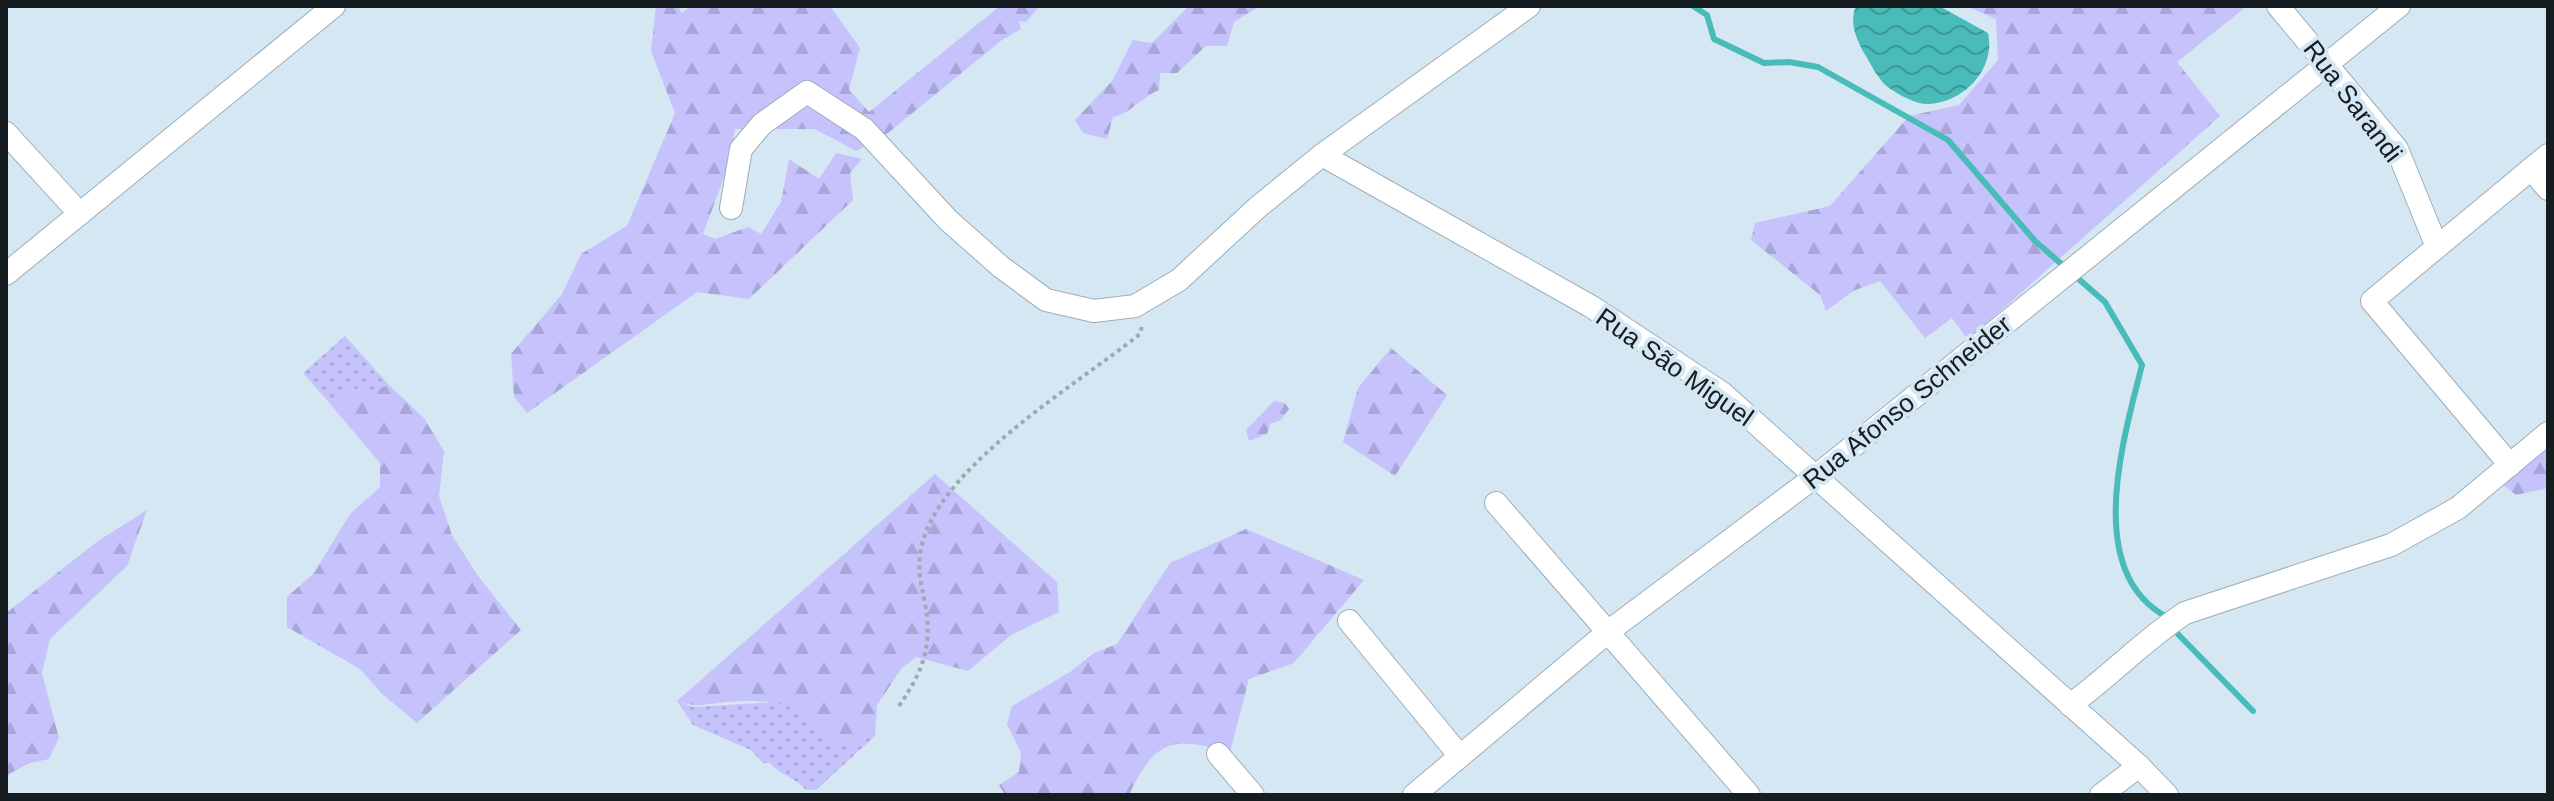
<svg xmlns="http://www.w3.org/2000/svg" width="2554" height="801" font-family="Helvetica,sans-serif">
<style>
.grass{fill:url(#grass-dots)}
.forest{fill:url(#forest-firs)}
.water{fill:url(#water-waves)}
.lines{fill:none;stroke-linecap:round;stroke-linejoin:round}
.stream{stroke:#49bcba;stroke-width:6}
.street-casing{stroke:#9dadb9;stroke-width:24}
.path{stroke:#9caab4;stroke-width:4;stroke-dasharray:4 4;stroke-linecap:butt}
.street{stroke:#fff;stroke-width:22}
.labels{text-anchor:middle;stroke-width:8;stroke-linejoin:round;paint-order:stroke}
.street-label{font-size:26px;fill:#161d21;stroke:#d6e7f4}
</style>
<defs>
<pattern id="grass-dots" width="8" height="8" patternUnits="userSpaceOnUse" patternTransform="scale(2)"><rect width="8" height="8" fill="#c5c2fc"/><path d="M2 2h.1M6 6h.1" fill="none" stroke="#a8a6d8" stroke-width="1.8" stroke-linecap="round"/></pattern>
<pattern id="forest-firs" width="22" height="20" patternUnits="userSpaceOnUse" patternTransform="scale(2)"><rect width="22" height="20" fill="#c5c2fc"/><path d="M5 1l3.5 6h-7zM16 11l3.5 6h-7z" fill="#a8a6d8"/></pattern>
<pattern id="water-waves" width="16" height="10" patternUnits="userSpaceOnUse" patternTransform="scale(2)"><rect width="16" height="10" fill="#49bcba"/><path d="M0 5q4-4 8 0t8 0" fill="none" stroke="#3c9897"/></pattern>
</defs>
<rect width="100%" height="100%" fill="#d6e7f4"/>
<g class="grass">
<path d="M 345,336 L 389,385 L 370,391 L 353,389 L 342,400 L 326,399 L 303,373 Z"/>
<path d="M 677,701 L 693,707 L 778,702 C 801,706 825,728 839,745 L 875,736 L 816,790 L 806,790 C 796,777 781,776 770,763 L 763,763 L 751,750 L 693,725 Z"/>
</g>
<g class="forest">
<path d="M 656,6 L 678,6 L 682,13 L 691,6 L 830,6 L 860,48 L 849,90 L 869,112 L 1000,6 L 1040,6 L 1026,22 L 1019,21 L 1021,29 L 1002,40 L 888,133 L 856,151 L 815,129 L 735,129 L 729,164 L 703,234 L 715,239 L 748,227 L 761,234 L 781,202 L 789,159 L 819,179 L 836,153 L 862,159 L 850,173 L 853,200 L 749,299 L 697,292 L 527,413 L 514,397 L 511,354 L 562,294 L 581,254 L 627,226 L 675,113 L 651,51 Z"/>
<path d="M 1189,6 L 1260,6 L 1234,22 L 1227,46 L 1206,46 L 1177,73 L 1160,73 L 1159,90 C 1142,97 1130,114 1113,117 L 1107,139 L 1083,133 L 1075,120 L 1112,81 L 1133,40 L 1152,43 Z"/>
<path d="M 1966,6 L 2247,6 L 2177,62 L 2220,116 L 1968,340 L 1952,318 L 1925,338 L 1880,281 L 1853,291 L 1826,311 L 1820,295 L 1751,240 L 1755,223 L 1830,206 L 1909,116 L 1959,105 L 1998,60 L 1996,19 Z"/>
<path d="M 1391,348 L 1447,395 L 1395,476 L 1343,442 L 1358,388 Z"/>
<path d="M 389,385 L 424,418 L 444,451 L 439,496 L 452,535 L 478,576 L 521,630 L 417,723 L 382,694 L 360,669 L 287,627 L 287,597 L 314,573 L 350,514 L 380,487 L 380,463 L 326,399 L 342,400 L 353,389 L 370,391 Z"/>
<path d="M 1274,401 L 1285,403 L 1289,409 L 1281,420 L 1270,424 L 1267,434 L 1249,441 L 1246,430 Z"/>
<path d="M 2548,438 L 2548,488 L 2516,495 L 2497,480 Z"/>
<path d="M 935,474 L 1057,582 L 1059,612 L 1011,635 L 968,671 L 916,657 L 901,669 L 877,705 L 875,736 L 839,745 C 805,705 777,698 727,702 C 707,704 695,708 677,701 Z"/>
<path d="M 147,510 L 127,566 L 50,639 L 42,673 L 59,738 L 49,759 L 30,763 L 9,774 L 6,784 L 6,613 L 98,541 Z"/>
<path d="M 1246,529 L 1364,580 L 1294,663 L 1249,679 L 1230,752 C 1172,737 1156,738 1129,795 L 1005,795 L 999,785 L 1019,772 L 1021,753 L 1007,724 L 1012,706 L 1070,672 L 1094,653 L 1117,644 L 1170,563 Z"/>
</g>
<path class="water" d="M 1856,6 L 1939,6 L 1988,33 C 1996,68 1965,102 1929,104 C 1917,105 1899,95 1889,88 C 1878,80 1871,64 1864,53 C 1856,38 1849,22 1856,6 Z"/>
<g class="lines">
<g class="stream">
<path d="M 1693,6 L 1707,15 L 1714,39 L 1764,63 L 1789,62 L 1818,67 L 1948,140 L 2035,241 L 2105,302 L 2142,365 C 2124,437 2083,570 2165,616"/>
<path d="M 2174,630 L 2253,711"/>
</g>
<defs>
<g id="street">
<path d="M 2278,6 L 2397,149 L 2437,247"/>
<path d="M 6,133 L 80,214"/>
<path d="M 1322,155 L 1592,307 L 1722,393 L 2139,766 L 2167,795"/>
<path d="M 2531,169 L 2548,189"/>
<path d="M 731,208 L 741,149 L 762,124 L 807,92 L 864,129 L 948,220 L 1001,267 L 1046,300 L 1094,311 L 1135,306 L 1179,280 L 1258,207 L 1322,155 L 1529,6"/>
<path d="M 6,274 L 334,6"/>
<path d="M 2510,465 L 2372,301 L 2548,155"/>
<path d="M 1496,503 L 1749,795"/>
<path d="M 1349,621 L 1459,755"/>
<path d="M 2070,705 C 2110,676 2144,640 2185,613 L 2391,545 L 2458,508 L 2548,433"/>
<path d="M 1218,754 L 1253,795"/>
<path d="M 1414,795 L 1609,631 L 1816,476 L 2399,6"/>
<path d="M 2101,795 L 2139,766"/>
</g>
</defs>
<use href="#street" class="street-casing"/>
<path class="path" d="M 899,706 C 923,671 933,646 925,603 C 921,584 917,569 921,549 C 936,468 1078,384 1140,334 L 1142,326"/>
<use href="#street" class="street"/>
</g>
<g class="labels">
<g class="street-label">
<text transform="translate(2353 101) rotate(53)" y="9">Rua Sarandi</text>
<text transform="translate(1675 367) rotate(35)" y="9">Rua São Miguel</text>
<text transform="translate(1907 402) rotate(-39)" y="9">Rua Afonso Schneider</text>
</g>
</g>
<rect width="2554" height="801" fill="none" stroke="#161d21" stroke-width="16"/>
</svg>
